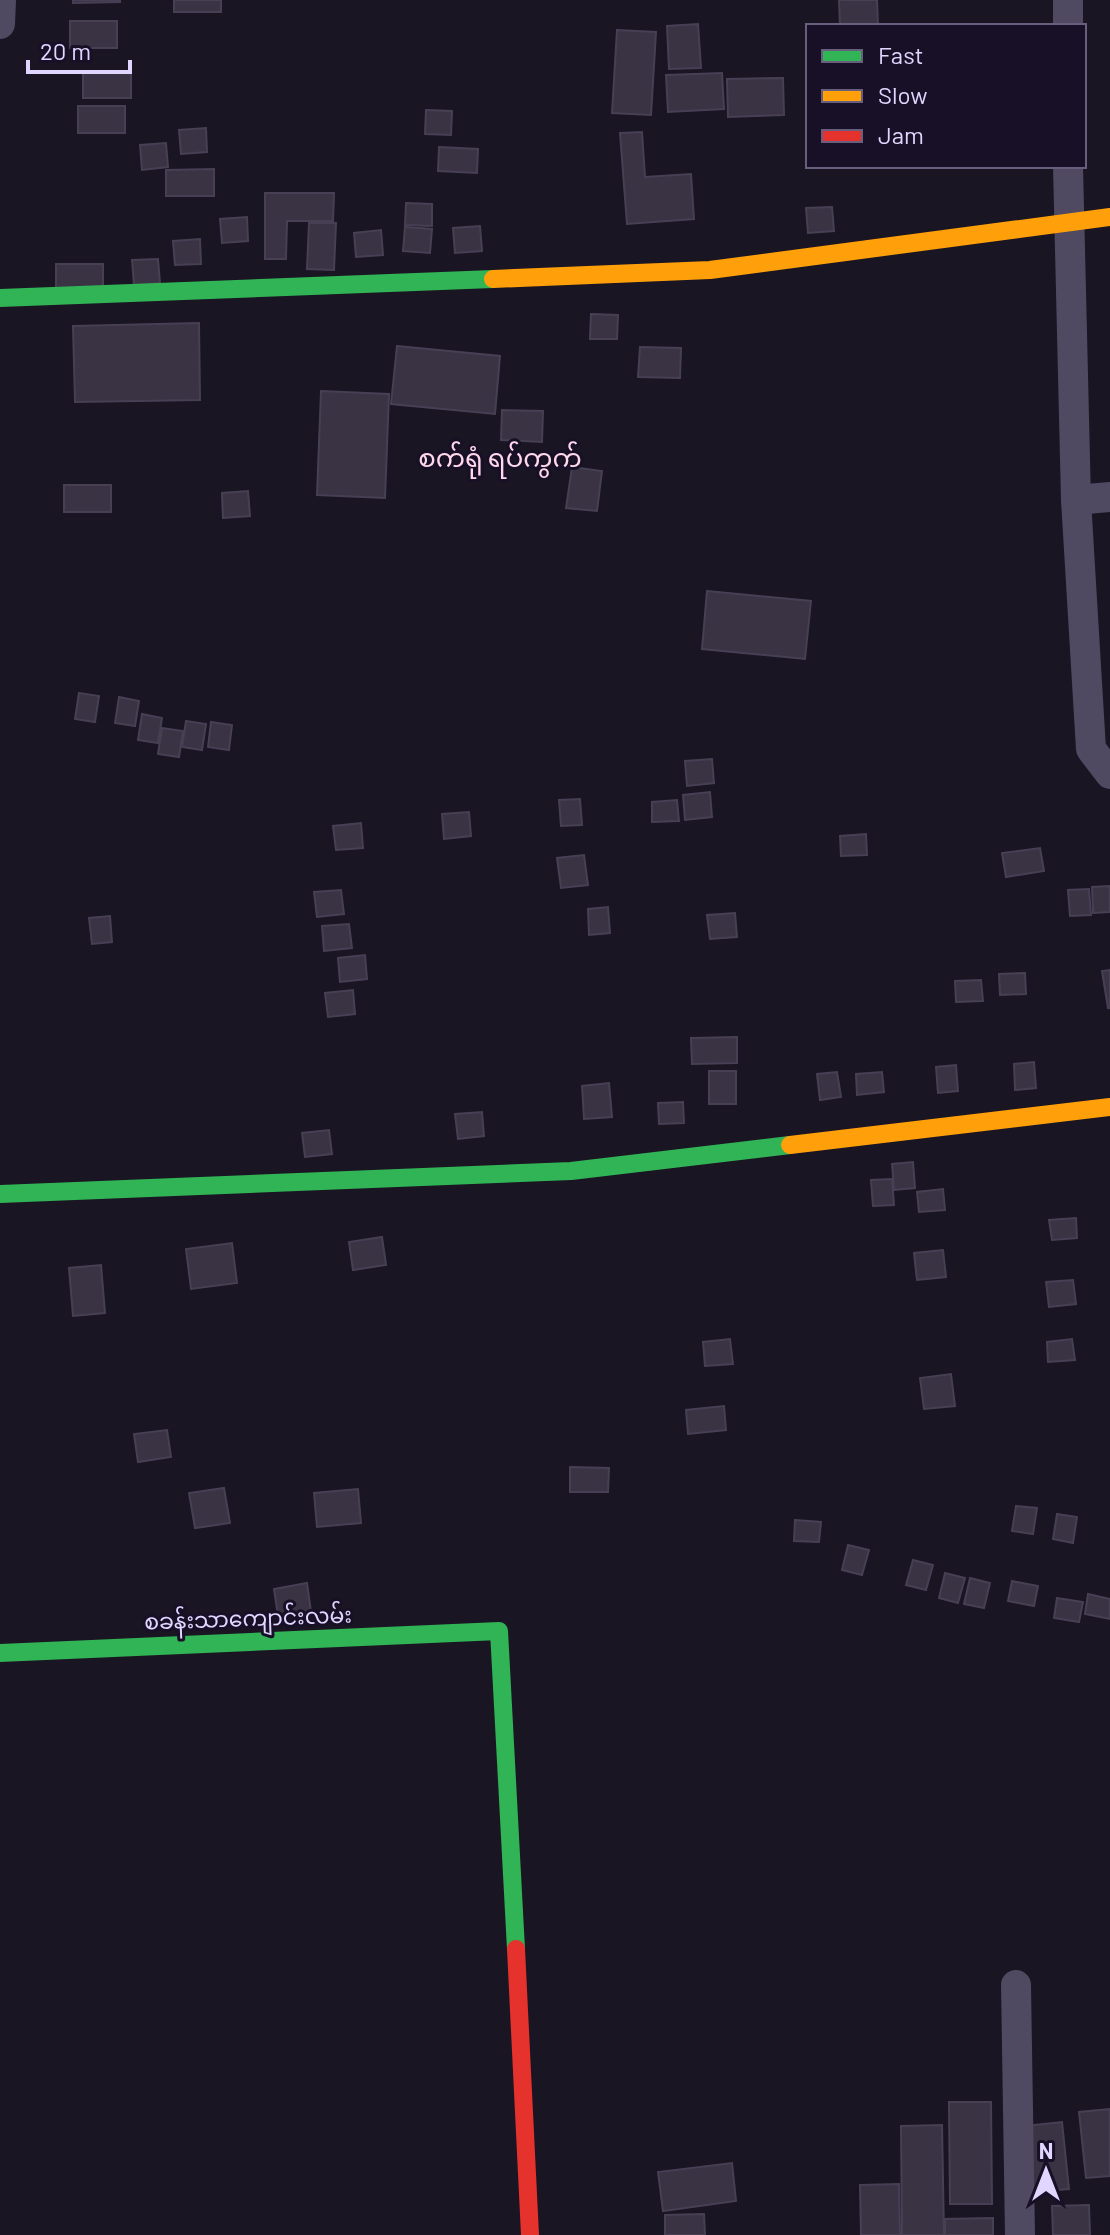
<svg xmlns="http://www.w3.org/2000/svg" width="1110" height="2235" font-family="Barlow,'Noto Sans Myanmar',sans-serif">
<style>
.building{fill:#393344;stroke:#474055;stroke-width:2}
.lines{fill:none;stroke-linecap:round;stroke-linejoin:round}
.street{stroke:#4f4a62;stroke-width:30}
.fast{stroke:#30b455;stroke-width:18}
.slow{stroke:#ff9f0a;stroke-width:18}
.jam{stroke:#e5322d;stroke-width:18}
.labels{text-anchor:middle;stroke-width:6;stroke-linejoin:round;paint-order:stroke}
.street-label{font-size:22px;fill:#e0d6ff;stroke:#171027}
.quarter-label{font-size:26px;fill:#ffd8eb;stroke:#171027}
</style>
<rect width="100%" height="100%" fill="#191522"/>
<g class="building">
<path d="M 73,0 L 120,0 L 120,2 L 73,3 Z"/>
<rect x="174" y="0" width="47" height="12"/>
<path d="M 839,0 L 877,0 L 878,26 L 840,26 Z"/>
<rect x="70" y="21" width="47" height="27"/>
<path d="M 698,24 L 701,68 L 669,69 L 667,26 Z"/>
<path d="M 617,30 L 656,32 L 651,115 L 612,113 Z"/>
<rect x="83" y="71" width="48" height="27"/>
<path d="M 722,73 L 724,109 L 668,112 L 666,75 Z"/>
<path d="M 783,78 L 784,115 L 728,117 L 727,79 Z"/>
<rect x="78" y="106" width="47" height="27"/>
<path d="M 426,110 L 452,111 L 451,135 L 425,134 Z"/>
<path d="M 206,128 L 207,152 L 181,154 L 179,130 Z"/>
<path d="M 642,132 L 645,177 L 691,174 L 694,219 L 627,224 L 620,133 Z"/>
<path d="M 166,143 L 168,167 L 142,170 L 140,145 Z"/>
<path d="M 439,147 L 478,149 L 477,173 L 438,171 Z"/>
<path d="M 214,169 L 214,196 L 166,196 L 166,170 Z"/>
<path d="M 265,193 L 334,193 L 333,221 L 287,221 L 286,259 L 265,259 Z"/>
<path d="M 406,203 L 432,204 L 432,226 L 405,225 Z"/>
<path d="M 832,207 L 834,231 L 808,233 L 806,208 Z"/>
<path d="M 247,217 L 248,241 L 222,243 L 220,219 Z"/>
<path d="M 309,223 L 336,223 L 334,270 L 307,269 Z"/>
<path d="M 480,226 L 482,251 L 455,253 L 453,228 Z"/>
<path d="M 405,227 L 432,229 L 430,253 L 403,251 Z"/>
<path d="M 381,230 L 383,255 L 356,257 L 354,233 Z"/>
<path d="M 200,239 L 201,264 L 175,265 L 173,241 Z"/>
<path d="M 158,259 L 160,283 L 134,285 L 132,260 Z"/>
<rect x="56" y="264" width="47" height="27"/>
<path d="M 591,314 L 618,315 L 617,339 L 590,339 Z"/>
<path d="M 199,323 L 200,400 L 75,402 L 73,326 Z"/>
<path d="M 397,346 L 500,356 L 495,414 L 391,404 Z"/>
<path d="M 640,347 L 681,348 L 680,378 L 638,377 Z"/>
<path d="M 321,391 L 389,394 L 385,498 L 317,495 Z"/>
<path d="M 502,410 L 543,411 L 542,442 L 501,440 Z"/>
<path d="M 572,467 L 602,471 L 597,511 L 566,508 Z"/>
<rect x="64" y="485" width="47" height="27"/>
<path d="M 248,491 L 250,516 L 223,518 L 222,493 Z"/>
<path d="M 707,591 L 811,601 L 805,659 L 702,649 Z"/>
<path d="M 79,693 L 99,696 L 95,722 L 75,719 Z"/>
<path d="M 119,697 L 139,701 L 135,726 L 115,723 Z"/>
<path d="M 142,714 L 162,718 L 158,743 L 138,740 Z"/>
<path d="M 186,721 L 206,724 L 202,750 L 182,747 Z"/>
<path d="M 211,722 L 232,725 L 229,750 L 208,747 Z"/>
<path d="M 162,728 L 183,731 L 179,757 L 158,754 Z"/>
<path d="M 712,759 L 714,783 L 687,786 L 685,761 Z"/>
<path d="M 710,792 L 712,817 L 685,820 L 683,795 Z"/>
<path d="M 580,799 L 582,825 L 561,826 L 559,800 Z"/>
<path d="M 677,800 L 679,821 L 652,822 L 652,802 Z"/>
<path d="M 469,812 L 471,836 L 444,839 L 442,814 Z"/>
<path d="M 361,823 L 363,848 L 336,850 L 333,826 Z"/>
<path d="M 866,834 L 867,855 L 841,856 L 840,836 Z"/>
<path d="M 1040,848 L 1044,871 L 1006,877 L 1002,853 Z"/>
<path d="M 584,855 L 588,885 L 561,888 L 557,858 Z"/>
<path d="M 1110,886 L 1110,912 L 1093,913 L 1092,887 Z"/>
<path d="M 1089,889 L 1091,915 L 1070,916 L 1068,890 Z"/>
<path d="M 341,890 L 344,914 L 317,917 L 314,892 Z"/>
<path d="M 608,907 L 610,933 L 589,935 L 588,909 Z"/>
<path d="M 735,913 L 737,937 L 710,939 L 707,915 Z"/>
<path d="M 110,916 L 112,942 L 92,944 L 89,918 Z"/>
<path d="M 349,924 L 352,948 L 324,951 L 322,926 Z"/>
<path d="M 365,955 L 367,979 L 340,982 L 338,958 Z"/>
<path d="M 1110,970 L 1110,1008 L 1108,1008 L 1102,971 Z"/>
<path d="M 1025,973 L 1026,994 L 1000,995 L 999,974 Z"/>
<path d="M 981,980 L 983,1001 L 956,1002 L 955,981 Z"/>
<path d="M 353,990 L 355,1014 L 328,1017 L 325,993 Z"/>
<path d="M 737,1037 L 737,1063 L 692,1064 L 691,1038 Z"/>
<path d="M 1034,1062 L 1036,1088 L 1015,1090 L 1014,1064 Z"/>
<path d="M 956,1065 L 958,1091 L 938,1093 L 936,1067 Z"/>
<rect x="709" y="1071" width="27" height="33"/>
<path d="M 837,1072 L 841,1097 L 820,1100 L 817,1074 Z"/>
<path d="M 882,1072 L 884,1092 L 857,1095 L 856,1074 Z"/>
<path d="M 609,1083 L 612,1117 L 584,1119 L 582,1086 Z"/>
<path d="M 683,1102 L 684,1123 L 659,1124 L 658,1103 Z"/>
<path d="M 482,1112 L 484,1136 L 458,1139 L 455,1114 Z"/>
<path d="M 329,1130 L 332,1154 L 305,1157 L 302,1133 Z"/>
<path d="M 913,1162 L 915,1188 L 894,1190 L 892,1164 Z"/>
<path d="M 892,1179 L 894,1205 L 873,1206 L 871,1180 Z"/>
<path d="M 943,1189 L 945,1210 L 919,1212 L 917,1192 Z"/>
<path d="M 1076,1218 L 1077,1238 L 1052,1240 L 1049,1220 Z"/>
<path d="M 382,1237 L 386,1265 L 353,1270 L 349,1242 Z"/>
<path d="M 232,1243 L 237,1283 L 191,1289 L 186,1249 Z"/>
<path d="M 943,1250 L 946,1277 L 917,1280 L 914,1253 Z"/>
<path d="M 101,1265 L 105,1313 L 73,1316 L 69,1268 Z"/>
<path d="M 1073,1280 L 1076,1304 L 1049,1307 L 1046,1282 Z"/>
<path d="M 730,1339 L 733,1364 L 705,1366 L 703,1342 Z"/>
<path d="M 1072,1339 L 1075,1360 L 1048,1362 L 1047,1342 Z"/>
<path d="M 951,1374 L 955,1406 L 924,1409 L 920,1378 Z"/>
<path d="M 724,1406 L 726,1430 L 688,1434 L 686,1410 Z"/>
<path d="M 167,1430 L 171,1457 L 138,1462 L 134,1434 Z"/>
<path d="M 570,1467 L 609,1468 L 608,1492 L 570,1492 Z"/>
<path d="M 224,1488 L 230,1523 L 195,1528 L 189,1493 Z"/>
<path d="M 358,1489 L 361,1523 L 317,1527 L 314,1493 Z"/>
<path d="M 1016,1506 L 1037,1508 L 1033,1534 L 1012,1531 Z"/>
<path d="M 1057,1514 L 1077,1517 L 1073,1543 L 1053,1539 Z"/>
<path d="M 795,1520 L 821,1522 L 819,1542 L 794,1541 Z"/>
<path d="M 848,1545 L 869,1550 L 862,1575 L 842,1570 Z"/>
<path d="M 913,1560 L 933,1565 L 926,1590 L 906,1585 Z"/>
<path d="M 945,1573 L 965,1578 L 958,1603 L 939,1598 Z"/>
<path d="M 970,1578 L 990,1583 L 984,1608 L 964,1604 Z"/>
<path d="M 1012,1581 L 1038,1586 L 1034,1606 L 1008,1601 Z"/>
<path d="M 307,1583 L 311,1612 L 278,1616 L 274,1589 Z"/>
<path d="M 1088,1594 L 1110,1599 L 1110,1619 L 1085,1614 Z"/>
<path d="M 1057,1598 L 1083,1602 L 1079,1622 L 1054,1618 Z"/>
<path d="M 949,2102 L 991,2102 L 992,2204 L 950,2204 Z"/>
<path d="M 1110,2109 L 1110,2176 L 1086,2178 L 1079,2112 Z"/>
<path d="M 1062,2122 L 1069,2189 L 1031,2192 L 1025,2126 Z"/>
<path d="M 942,2125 L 944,2235 L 902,2235 L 901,2126 Z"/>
<path d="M 732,2163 L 736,2201 L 663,2211 L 658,2172 Z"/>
<path d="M 899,2184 L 900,2235 L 861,2235 L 860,2185 Z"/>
<path d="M 1089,2205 L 1090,2235 L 1053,2235 L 1052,2206 Z"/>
<path d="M 704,2214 L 705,2235 L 665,2235 L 665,2215 Z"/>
<path d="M 993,2218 L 993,2235 L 945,2235 L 945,2219 Z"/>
</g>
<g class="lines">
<g class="street">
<path d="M 0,24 L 1,0"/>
<path d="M 1068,26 L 1068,0"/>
<path d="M 1068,166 L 1076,500 L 1091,749 L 1110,774"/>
<path d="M 1076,500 L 1110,497"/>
<path d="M 1016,1985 L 1020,2235"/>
</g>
<g class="fast">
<path d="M 0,298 L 493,279"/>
<path d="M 0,1194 L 571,1171 L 790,1145"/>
<path d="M 0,1653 L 499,1631 L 516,1949"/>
</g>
<g class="slow">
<path d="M 493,279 L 710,270 L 1110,217"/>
<path d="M 790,1145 L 1110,1107"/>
</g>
<path class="jam" d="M 516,1949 L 530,2235"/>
</g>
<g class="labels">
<g class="street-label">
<text transform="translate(248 1618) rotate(-2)" y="8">စခန်းသာကျောင်းလမ်း</text>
</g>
<g class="quarter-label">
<text x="500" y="467">စက်ရုံ ရပ်ကွက်</text>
</g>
</g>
<rect x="806" y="24" width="280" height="144" fill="#171027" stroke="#675f7d" stroke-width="2"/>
<rect x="822" y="50" width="40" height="12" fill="#30b455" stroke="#675f7d" stroke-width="2"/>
<text x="878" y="64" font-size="24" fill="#e0d6ff">Fast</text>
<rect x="822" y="90" width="40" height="12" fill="#ff9f0a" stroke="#675f7d" stroke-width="2"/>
<text x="878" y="104" font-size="24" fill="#e0d6ff">Slow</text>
<rect x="822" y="130" width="40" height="12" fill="#e5322d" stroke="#675f7d" stroke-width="2"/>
<text x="878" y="144" font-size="24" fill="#e0d6ff">Jam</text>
<g transform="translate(1046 2171)" stroke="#171027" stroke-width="6" paint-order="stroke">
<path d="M0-6L14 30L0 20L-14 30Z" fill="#e0d6ff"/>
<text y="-12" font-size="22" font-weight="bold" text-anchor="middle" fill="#e0d6ff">N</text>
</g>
<path d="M28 60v12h102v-12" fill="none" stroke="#e0d6ff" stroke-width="4"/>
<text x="40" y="60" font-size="24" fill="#e0d6ff" stroke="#171027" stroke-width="6" paint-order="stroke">20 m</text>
</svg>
